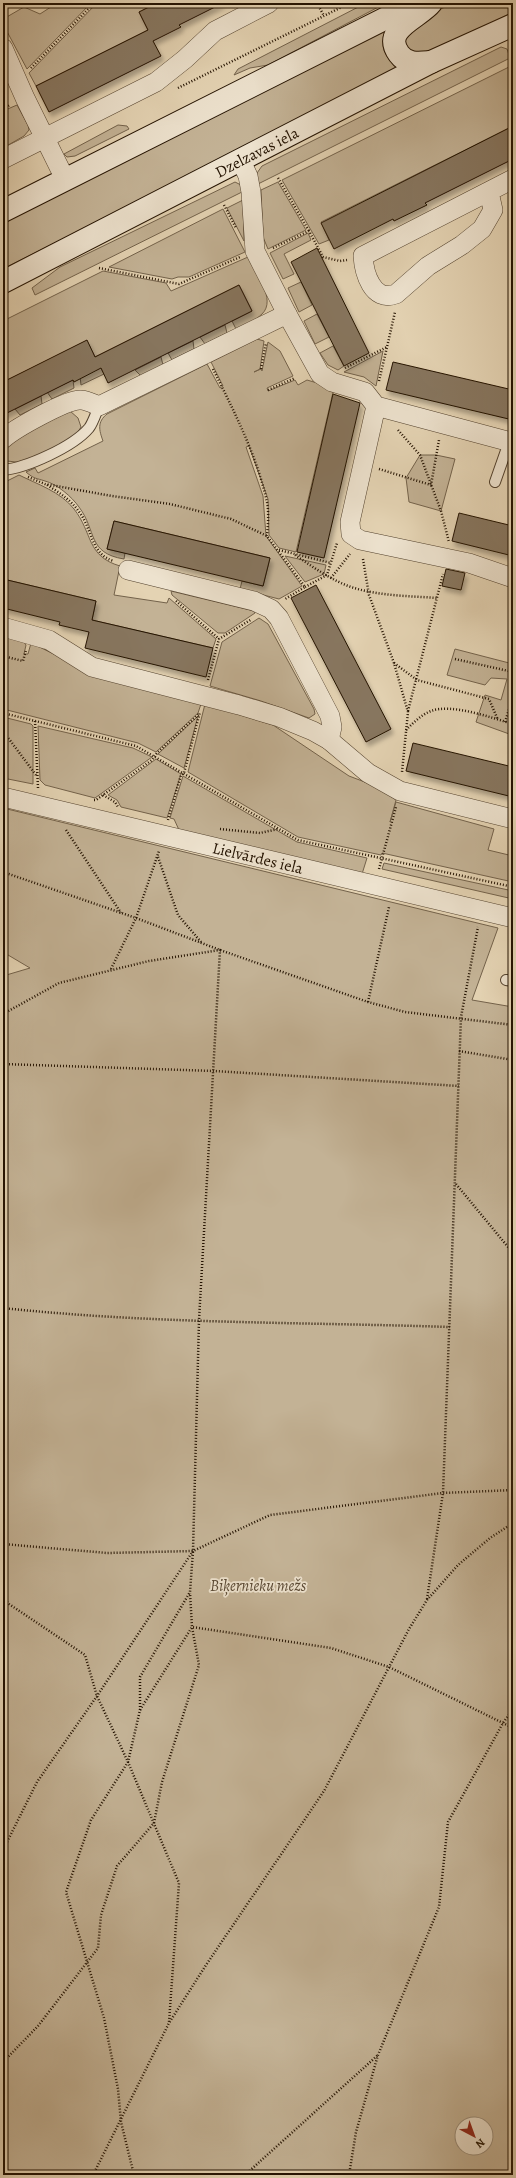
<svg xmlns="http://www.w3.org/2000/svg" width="516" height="2178" font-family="Alegreya,serif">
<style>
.green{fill:#c3b295;stroke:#73624b;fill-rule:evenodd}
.building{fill:#87765e;stroke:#231201;filter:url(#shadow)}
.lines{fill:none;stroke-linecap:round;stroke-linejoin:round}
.service-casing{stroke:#53422e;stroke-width:12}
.minor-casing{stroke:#53422e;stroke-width:20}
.secondary-casing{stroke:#231201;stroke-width:24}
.path{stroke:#231201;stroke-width:2.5;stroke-dasharray:1 2;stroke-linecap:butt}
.service{stroke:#ede2ce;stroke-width:10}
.minor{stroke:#ede2ce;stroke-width:19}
.secondary{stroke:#ede2ce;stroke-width:22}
.labels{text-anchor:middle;stroke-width:3.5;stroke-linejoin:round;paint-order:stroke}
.street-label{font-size:16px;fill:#231201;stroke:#ede2ce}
.park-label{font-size:16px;font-style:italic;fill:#5b4a35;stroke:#ede2ce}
</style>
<defs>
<filter id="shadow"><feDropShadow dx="2.5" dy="4.5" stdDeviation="2" flood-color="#0004"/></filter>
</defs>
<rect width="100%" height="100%" fill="#e4d3b3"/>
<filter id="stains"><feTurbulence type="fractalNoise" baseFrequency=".005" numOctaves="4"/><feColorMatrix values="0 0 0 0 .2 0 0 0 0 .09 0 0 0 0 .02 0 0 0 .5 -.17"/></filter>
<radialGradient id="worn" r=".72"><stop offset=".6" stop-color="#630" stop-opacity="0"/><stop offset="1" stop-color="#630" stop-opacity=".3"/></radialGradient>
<g class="green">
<path d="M 57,3 L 91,3 L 27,69 L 3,24 L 5,18 L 24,7 L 40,14 Z"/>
<path d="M 97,3 L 157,3 L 139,12 L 148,30 L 36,86 L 29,73 Z"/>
<path d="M 366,3 L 386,3 L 268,65 L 250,68 L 234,75 L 238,69 Z"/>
<path d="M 453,3 L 513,3 L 513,12 L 425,57 L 413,57 L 401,36 L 415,22 Z"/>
<path d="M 399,22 C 377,42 379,49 398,70 L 3,269 L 3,222 Z"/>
<path d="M 501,47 L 507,49 L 510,58 L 258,184 L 257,173 L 262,166 Z"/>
<path d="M 513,65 L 513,126 L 321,222 L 329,240 L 319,244 L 282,180 Z"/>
<path d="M 17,105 L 28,125 L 29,130 L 24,136 L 3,148 L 3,111 Z"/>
<path d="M 118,125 L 127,126 L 129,129 L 75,156 L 67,157 L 64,154 Z"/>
<path d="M 235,182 L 241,185 L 242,192 L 35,295 L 32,288 L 60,267 Z"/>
<path d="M 278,182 L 306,230 L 268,249 L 263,237 L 261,190 Z"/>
<path d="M 243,200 L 244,241 L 227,208 Z"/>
<path d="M 223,209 L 245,252 L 189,277 L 178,277 L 172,279 L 109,267 Z"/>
<path d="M 308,233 L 311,240 L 284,254 L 294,274 L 283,279 L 270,253 Z"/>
<path d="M 248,257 C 255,271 277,300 262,314 C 255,321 245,324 236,329 L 232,321 L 252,311 L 239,285 L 95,357 L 87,341 L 3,382 L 3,321 L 103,271 L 166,283 L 171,291 Z"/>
<path d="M 301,282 L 312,305 L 299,312 L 288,288 Z"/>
<path d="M 317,314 L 329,337 L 315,344 L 304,321 Z"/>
<path d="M 225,325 L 227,333 L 205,344 L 200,337 Z"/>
<path d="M 257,339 L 264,341 L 260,369 L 254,372 L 261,369 L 262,371 L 268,342 L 280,351 L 293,376 L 267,388 L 268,391 L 295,380 L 298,385 L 307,380 L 334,388 L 296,552 L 279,548 L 269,535 L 268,499 L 249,446 L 246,447 L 263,496 L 266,536 L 302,586 L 279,599 L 240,589 L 242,581 L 263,586 L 270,558 L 114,521 L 107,549 L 125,553 L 124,559 C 87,553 97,531 79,507 C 72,497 57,484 45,481 C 36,478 34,479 26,472 L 35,468 L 38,473 L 103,441 C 99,430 97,422 107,414 L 207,364 L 220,388 L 223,386 L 211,362 Z"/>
<path d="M 193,341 L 194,349 L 172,360 L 168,353 Z"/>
<path d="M 333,346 L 344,366 L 338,370 L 328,365 L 320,353 Z"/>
<path d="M 383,351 L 376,386 L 364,377 L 344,372 Z"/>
<path d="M 161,357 L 163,365 L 141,376 L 135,370 Z"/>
<path d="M 100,366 L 104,374 L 81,385 L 80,376 Z"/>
<path d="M 73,380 L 74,388 L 52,399 L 47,392 Z"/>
<path d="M 41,396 L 42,404 L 20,415 L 15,409 Z"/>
<path d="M 70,411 L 78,418 L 81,427 L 75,437 L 25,463 L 7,461 L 3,447 L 8,441 Z"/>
<path d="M 420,455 L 436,455 L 455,459 L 441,511 L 409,502 L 406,478 Z"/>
<path d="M 19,475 C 37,484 61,492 74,509 C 93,533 86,556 120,566 L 114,595 L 167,603 L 169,598 L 216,639 L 213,648 L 92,620 L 96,601 L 3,579 L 3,483 Z"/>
<path d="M 285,556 L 326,565 L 324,574 L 305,582 Z"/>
<path d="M 171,591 L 254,611 L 255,613 L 225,633 L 218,633 L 172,595 Z"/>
<path d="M 259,618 L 268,624 L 314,709 L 315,714 L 309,718 L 261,701 L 210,686 L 222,642 Z"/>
<path d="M 3,636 L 24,642 L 26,645 L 24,654 L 28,654 L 31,643 L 60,657 L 201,704 L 198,713 L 156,752 L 138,743 L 3,709 Z"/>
<path d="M 455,649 L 513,664 L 512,735 L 476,722 L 485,695 L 501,700 L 507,679 L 491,678 L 485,685 L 447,675 Z"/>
<path d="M 205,704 L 273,725 L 349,776 L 378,787 L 396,800 L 390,822 L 396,802 L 494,829 L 488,850 L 513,856 L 513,882 L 382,853 L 381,855 L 298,837 L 188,772 Z"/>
<path d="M 198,716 L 184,768 L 158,754 Z"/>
<path d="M 3,717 L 31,724 L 33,726 L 33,784 L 3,778 Z"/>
<path d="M 38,726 L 133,748 L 152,757 L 95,798 L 45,785 L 40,780 Z"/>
<path d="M 156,759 L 181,774 L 167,818 L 121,807 L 117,800 L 108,795 Z"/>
<path d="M 183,776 L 297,842 L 367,858 L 362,874 L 179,830 L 174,819 L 170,818 Z"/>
<path d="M 3,808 L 498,928 L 472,1000 L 513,1007 L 513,2175 L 3,2175 L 3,976 L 30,968 L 3,952 ZM 462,2124 L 486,2124 L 486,2148 L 462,2148 Z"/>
<path d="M 384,863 L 513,891 L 513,899 L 382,869 Z"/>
</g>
<g class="building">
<path d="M 157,3 L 223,3 L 179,25 L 181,27 L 153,41 L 161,56 L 49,112 L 36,86 L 148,30 L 139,12 Z"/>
<path d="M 513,126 L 513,159 L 425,203 L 427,205 L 394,221 L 393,219 L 334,249 L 321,223 Z"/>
<path d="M 317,248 L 369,353 L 344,366 L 291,262 Z"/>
<path d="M 239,285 L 252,311 L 108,383 L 101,368 L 74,382 L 73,380 L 3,415 L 3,382 L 87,340 L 95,357 Z"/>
<path d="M 393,362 L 513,390 L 513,420 L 386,390 Z"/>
<path d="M 333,394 L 360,403 L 324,558 L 297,552 Z"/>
<path d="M 459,513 L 513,526 L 513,556 L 452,541 Z"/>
<path d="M 114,521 L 270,558 L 263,586 L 107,549 Z"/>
<path d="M 446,569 L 465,573 L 461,590 L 442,586 Z"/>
<path d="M 3,579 L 96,601 L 92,620 L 213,648 L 206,677 L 85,648 L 89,632 L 59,625 L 60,622 L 3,608 Z"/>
<path d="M 316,585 L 391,729 L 366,742 L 291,598 Z"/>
<path d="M 413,743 L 513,767 L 513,797 L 406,771 Z"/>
</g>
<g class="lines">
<defs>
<g id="service">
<path d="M 3,470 C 26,468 73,447 89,428 C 93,423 96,413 99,406"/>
<path d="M 495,482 L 508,445 L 507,441"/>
<path d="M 506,980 L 513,981"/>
</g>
<g id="minor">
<path d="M 3,48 L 25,98 L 65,179"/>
<path d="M 3,159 L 156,82 L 185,59 L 215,31 L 269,3"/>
<path d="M 489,192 L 493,210 L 482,229 L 462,245 L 428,266 L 396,294 C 372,303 364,272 363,256 L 513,179"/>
<path d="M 287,314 L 320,374 L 332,382 L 365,392 L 376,406 L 507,441"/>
<path d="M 376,406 L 350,522 L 351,534 L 360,540 L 469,563 L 513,578"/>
<path d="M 3,439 C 14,429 67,399 81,400 C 86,400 94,404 99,406 L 287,314 L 255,251 L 251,192 L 248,176 L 240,159"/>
<path d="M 128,570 L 254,601 L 271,609 L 279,618 L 330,716 L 332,727 L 329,740"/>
<path d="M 3,627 L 49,640 L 92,667 L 239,705 L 279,717 L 313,731 L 329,740 L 368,773 L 400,791 L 513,819"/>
<path id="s1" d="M 3,797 L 513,918"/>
</g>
<g id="secondary">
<path d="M 431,62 C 419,63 407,65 399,54 C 381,29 419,18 431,3"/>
<path d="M 3,211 L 416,3"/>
<path id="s2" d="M 3,282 L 431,62 L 513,25"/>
</g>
</defs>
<use href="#service" class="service-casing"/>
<use href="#minor" class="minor-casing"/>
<use href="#secondary" class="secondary-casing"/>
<g class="path">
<path d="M 317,3 L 324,16"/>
<path d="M 31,68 L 94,3"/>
<path d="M 178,88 L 350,3"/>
<path d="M 3,109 L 10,105"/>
<path d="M 278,178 L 309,231"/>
<path d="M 224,205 L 236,228"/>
<path d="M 273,248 L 309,231 L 323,257 L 340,261 L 347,260"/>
<path d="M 99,268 L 179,284 L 240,257"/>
<path d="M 345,368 L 387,347 L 395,312"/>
<path d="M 213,369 C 234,411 257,456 267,502 C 269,513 268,525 267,536"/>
<path d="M 261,369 L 266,343"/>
<path d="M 379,381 L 387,347"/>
<path d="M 268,390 L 295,378"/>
<path d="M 398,430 L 420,455 L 441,511 L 449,542"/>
<path d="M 379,469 L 431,485 L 439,440"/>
<path d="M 28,477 L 45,484 L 112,496 L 170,504 L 231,519 L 267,536 L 305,587 L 285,599"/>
<path d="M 47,485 C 60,493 71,500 80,513 C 92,529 91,555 114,561"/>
<path d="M 279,550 L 331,563"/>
<path d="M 295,555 C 313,567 331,580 351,587 C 378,596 410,596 438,598"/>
<path d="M 363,559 L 369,595 L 394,663 L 408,712 L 402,772"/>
<path d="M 331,578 L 350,554"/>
<path d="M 305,587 L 327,575 L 337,543"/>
<path d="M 176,601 L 219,639"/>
<path d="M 3,656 L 23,661 L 26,650"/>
<path d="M 455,659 L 513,672"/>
<path d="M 394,663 L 417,680 L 489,699 L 498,720"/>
<path d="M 208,680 L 219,639 L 252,619"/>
<path d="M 408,711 L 443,574"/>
<path d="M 3,713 L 136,746 L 298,840 L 513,887"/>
<path d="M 35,721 L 38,788"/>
<path d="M 505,722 L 513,697"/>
<path d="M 406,730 C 413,723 421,715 431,711 C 452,703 492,718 513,724"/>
<path d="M 3,731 L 36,775"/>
<path d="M 103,795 L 115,802 L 118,807"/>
<path d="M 94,800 L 96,800 L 152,760 L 157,753 L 199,714"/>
<path d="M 168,820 L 181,775 L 184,773 L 200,712"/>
<path d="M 220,829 L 260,833 L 278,829"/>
<path d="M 66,830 L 121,913"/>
<path d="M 158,857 L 178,915 L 201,942"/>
<path d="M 379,869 L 396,807"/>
<path d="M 3,872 L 136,918 L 220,950 L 368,1002 L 405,1012 L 513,1025"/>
<path d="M 111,969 L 136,918 L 159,851"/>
<path d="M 368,1002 L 389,907"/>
<path d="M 3,1014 L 59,983 L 149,961 L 220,950 L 199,1320 L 193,1551 L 190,1592 L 140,1677 L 140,1710 L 128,1762 L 91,1820 L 66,1892 L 104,2018 L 118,2089 L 121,2122 L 134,2175"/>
<path d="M 459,1051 L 513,1060"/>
<path d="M 3,1064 L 214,1071 L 459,1086"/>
<path d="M 456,1184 L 513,1253"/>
<path d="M 3,1308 C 151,1324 301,1322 450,1327"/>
<path d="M 3,1544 L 107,1553 L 193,1551 L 270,1515 L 443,1493 L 513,1490"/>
<path d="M 3,1597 L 9,1604 L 85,1655 L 97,1696 L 128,1762 L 179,1883 L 169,2022"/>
<path d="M 427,1599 L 443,1493 L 461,1017 L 478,927"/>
<path d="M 140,1710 L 192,1627 L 331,1648 L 389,1667 L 513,1728"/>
<path d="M 3,1850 L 37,1782 L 97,1696 L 193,1551"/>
<path d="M 3,2070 L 7,2058 L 38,2026 L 98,1948 L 101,1915 L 117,1866 L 154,1823 L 162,1782 L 199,1665 L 192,1627 L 190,1593"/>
<path d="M 93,2175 L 169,2023 L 206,1965 L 324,1791 L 409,1629 L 427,1600 L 458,1565 L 490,1538 L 513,1523"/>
<path d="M 245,2175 L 378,2055"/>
<path d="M 349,2175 L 356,2132 L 378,2055 L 439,1907 L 448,1822 L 503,1723 L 513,1709"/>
<path d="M 495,2175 L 513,2170"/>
</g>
<use href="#service" class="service"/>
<use href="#minor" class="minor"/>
<use href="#secondary" class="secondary"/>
</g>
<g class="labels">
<g class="street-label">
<text dy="6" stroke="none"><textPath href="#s2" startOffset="285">Dzelzavas iela</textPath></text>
<text dy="6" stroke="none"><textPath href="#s1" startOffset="262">Lielvārdes iela</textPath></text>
</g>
<g class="park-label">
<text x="258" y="1591">Biķernieku mežs</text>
</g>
</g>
<rect width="516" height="2178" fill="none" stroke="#e4d3b3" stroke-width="16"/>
<rect x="4" y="4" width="508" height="2170" fill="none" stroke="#231201" stroke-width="2"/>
<rect x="8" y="8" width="500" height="2162" fill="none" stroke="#231201"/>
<g transform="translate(474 2136) rotate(139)"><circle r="19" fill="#ede2ce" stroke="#9c8f7c"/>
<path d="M0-3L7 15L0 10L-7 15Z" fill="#8f2418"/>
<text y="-6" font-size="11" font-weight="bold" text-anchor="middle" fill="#231201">N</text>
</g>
<rect width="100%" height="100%" filter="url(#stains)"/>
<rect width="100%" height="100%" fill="url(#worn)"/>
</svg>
